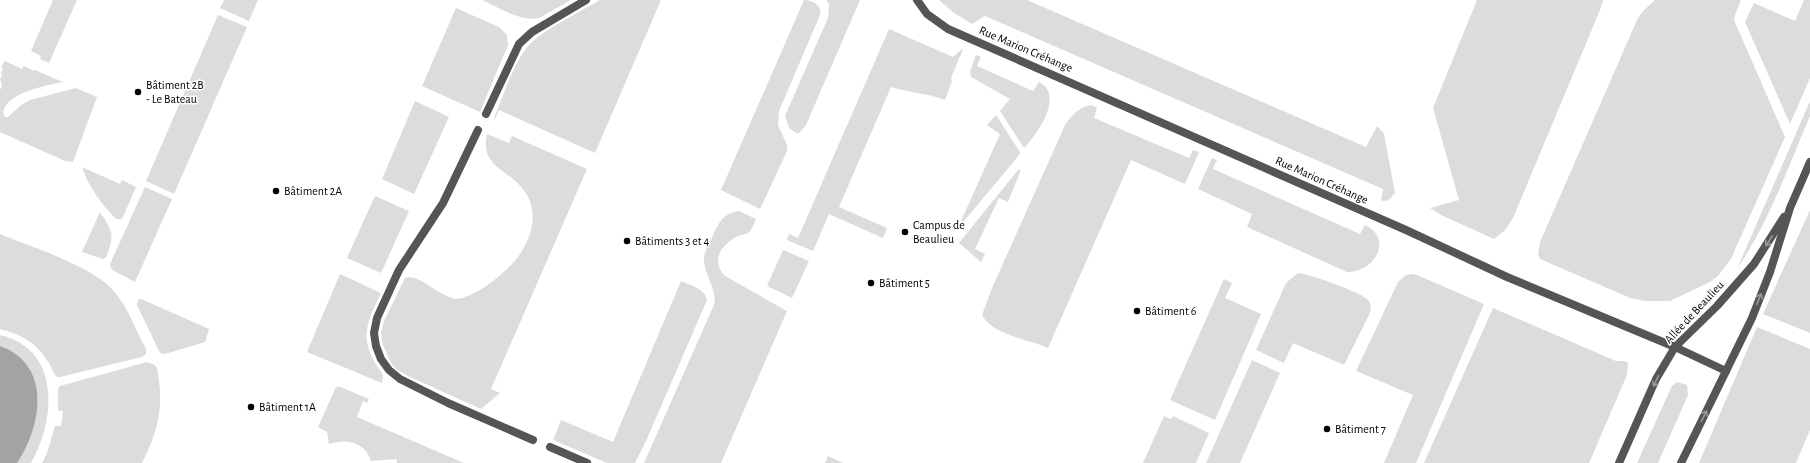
<svg xmlns="http://www.w3.org/2000/svg" width="1810" height="463" font-family="'Alegreya Sans',sans-serif">
<style>
.green{fill:#dcdcdc}
.water{fill:#a3a3a3}
.lines{fill:none;stroke-linecap:round;stroke-linejoin:round}
.service{stroke:#555;stroke-width:8}
.minor{stroke:#555;stroke-width:8}
.tertiary{stroke:#555;stroke-width:8}
.oneway{stroke:#999}
.poi-dot{fill:#000;stroke:#fff;stroke-width:1.5}
.labels{text-anchor:middle;stroke-width:3;stroke-linejoin:round;paint-order:stroke}
.street-label{font-size:12px;fill:#000;stroke:#fff}
.poi-label{font-size:12px;fill:#000;stroke:#fff;text-anchor:start}
</style>
<rect width="100%" height="100%" fill="#fff"/>
<g class="green">
<path d="M 53,0 L 77,0 L 49,63 L 40,59 L 41,56 L 31,51 Z"/>
<path d="M 224,0 L 258,0 L 249,21 L 220,8 Z"/>
<path d="M 482,0 L 571,0 L 539,18 C 521,22 498,7 482,0 Z"/>
<path d="M 600,0 L 661,0 L 595,153 L 499,110 L 495,119 L 494,118 C 504,95 513,63 529,45 C 543,30 580,12 600,0 Z"/>
<path d="M 804,0 C 813,0 822,5 820,15 L 779,111 L 778,125 L 787,145 L 787,151 L 760,209 L 721,190 Z"/>
<path d="M 826,0 L 860,0 L 806,125 L 798,134 L 789,128 L 785,116 L 828,18 L 829,4 Z"/>
<path d="M 939,0 L 1027,0 L 1366,147 L 1377,126 L 1384,134 L 1395,193 C 1391,198 1387,203 1381,200 L 1383,189 L 985,16 L 972,24 L 954,13 Z"/>
<path d="M 1477,0 L 1603,0 L 1600,10 L 1513,218 L 1505,230 L 1494,239 L 1443,216 L 1430,208 L 1459,200 L 1433,108 Z"/>
<path d="M 1655,0 L 1741,0 L 1735,15 L 1734,20 L 1785,137 L 1731,259 L 1718,276 L 1710,282 L 1670,301 L 1644,301 L 1630,298 L 1540,259 L 1538,254 L 1540,242 L 1637,20 L 1643,11 Z"/>
<path d="M 1804,0 L 1810,0 L 1810,78 L 1790,124 L 1745,22 L 1754,3 L 1795,21 Z"/>
<path d="M 456,8 L 499,27 L 507,35 L 508,45 L 480,112 L 422,86 Z"/>
<path d="M 218,15 L 247,27 L 174,194 L 146,181 Z"/>
<path d="M 889,29 L 953,57 L 962,49 L 963,49 L 951,78 L 952,81 L 945,100 C 928,93 909,93 891,87 L 839,207 L 887,228 L 883,238 L 829,214 L 813,251 L 787,240 L 789,234 L 798,238 Z"/>
<path d="M 976,55 L 981,57 L 977,66 L 1033,91 L 1039,82 C 1065,95 1037,135 1024,148 L 1000,111 L 1010,99 L 971,77 L 970,72 Z"/>
<path d="M 5,61 L 22,69 L 24,66 L 34,71 L 35,70 L 63,82 C 46,86 6,92 3,113 L 5,117 L 8,117 L 21,105 L 30,100 L 76,88 L 97,97 L 73,162 L 65,161 L 0,132 L 0,90 L 2,86 L 0,78 L 2,76 L 1,73 L 3,68 L 1,67 Z"/>
<path d="M 415,101 L 449,117 L 414,194 L 382,179 Z"/>
<path d="M 1810,101 L 1810,116 C 1788,167 1769,222 1737,269 Z"/>
<path d="M 1092,105 L 1097,108 L 1094,118 L 1189,158 L 1193,150 L 1199,152 L 1185,184 L 1131,160 L 1048,348 C 1031,340 992,335 982,315 L 992,288 L 1065,125 C 1071,116 1080,106 1092,105 Z"/>
<path d="M 996,115 L 1020,152 L 1020,154 L 958,228 L 1000,134 L 987,125 Z"/>
<path d="M 487,134 L 509,143 L 512,136 L 587,169 L 491,389 L 500,393 L 481,409 L 408,376 L 397,370 L 391,363 L 382,343 L 381,333 L 384,321 L 405,278 C 412,276 418,279 425,283 C 433,288 443,295 452,298 C 468,303 498,278 509,267 C 530,247 543,212 522,188 C 506,168 480,166 487,134 Z"/>
<path d="M 1212,158 L 1217,160 L 1213,169 L 1360,234 L 1365,225 C 1393,238 1376,272 1347,272 L 1247,227 L 1252,214 L 1198,189 Z"/>
<path d="M 82,167 L 120,184 L 122,180 L 136,187 L 122,219 L 116,219 C 102,205 88,186 82,167 Z"/>
<path d="M 1018,170 L 1021,170 L 1008,202 L 999,198 L 975,249 L 985,254 L 981,262 L 959,243 Z"/>
<path d="M 145,187 L 172,199 L 135,282 L 114,271 L 111,268 L 110,264 Z"/>
<path d="M 375,196 L 409,211 L 381,273 L 347,258 Z"/>
<path d="M 1810,210 L 1810,333 L 1763,314 Z"/>
<path d="M 739,211 L 756,219 C 754,224 752,230 748,233 C 744,235 739,235 736,237 C 720,246 711,261 725,276 L 787,311 L 721,463 L 644,463 L 714,305 C 718,289 703,274 704,257 C 705,251 708,245 711,240 C 717,226 722,213 739,211 Z"/>
<path d="M 100,212 C 113,232 115,234 106,257 L 103,259 L 82,252 Z"/>
<path d="M 0,234 C 31,247 87,264 111,288 C 127,304 135,329 146,349 L 146,354 L 142,357 L 60,377 L 57,377 C 52,372 51,365 47,360 C 36,342 20,334 0,329 Z"/>
<path d="M 783,250 L 809,261 L 792,298 L 767,286 Z"/>
<path d="M 1298,273 C 1309,274 1361,292 1368,300 C 1372,305 1371,309 1369,315 L 1344,365 L 1293,343 L 1284,363 L 1256,350 L 1286,283 Z"/>
<path d="M 340,274 L 381,293 C 364,328 359,341 383,375 L 382,383 L 307,352 Z"/>
<path d="M 1411,274 L 1417,275 L 1484,304 L 1416,463 L 1384,463 L 1413,395 L 1356,371 L 1398,282 L 1406,275 Z"/>
<path d="M 1224,279 L 1232,283 L 1225,298 L 1261,314 L 1215,420 L 1170,400 Z"/>
<path d="M 681,281 C 689,285 706,289 707,300 L 646,441 L 635,463 L 607,463 L 553,440 L 561,420 L 613,442 Z"/>
<path d="M 141,299 L 209,329 L 205,342 L 165,354 L 160,353 L 137,305 L 138,300 Z"/>
<path d="M 1493,308 L 1616,361 L 1624,361 L 1628,363 L 1627,375 L 1589,463 L 1424,463 Z"/>
<path d="M 1757,327 L 1810,349 L 1810,430 L 1796,463 L 1699,463 Z"/>
<path d="M 0,335 C 61,349 56,420 31,463 L 17,463 C 42,426 52,364 0,346 Z"/>
<path d="M 1252,360 L 1280,373 L 1240,463 L 1206,463 Z"/>
<path d="M 147,362 L 155,365 L 157,368 C 164,406 159,429 142,463 L 42,463 L 47,453 L 55,426 L 61,426 L 63,411 L 58,410 L 58,389 L 60,386 Z"/>
<path d="M 1677,382 L 1687,385 L 1688,395 L 1658,463 L 1637,463 L 1672,386 Z"/>
<path d="M 338,386 L 369,399 L 367,403 L 363,401 L 357,417 L 464,463 L 397,463 L 397,459 L 371,461 C 366,442 345,438 329,444 L 327,432 L 318,427 L 336,387 L 337,388 Z"/>
<path d="M 1164,416 L 1171,419 L 1173,416 L 1209,433 L 1196,463 L 1143,463 Z"/>
<path d="M 828,456 L 843,463 L 825,463 Z"/>
</g>
<path class="water" d="M 0,346 C 52,364 42,426 17,463 L 0,463 Z"/>
<g class="lines">
<g class="service">
<path d="M 486,114 L 519,44 L 532,32 L 586,0"/>
<path d="M 478,130 L 443,203 L 399,270 L 377,318 L 374,333 L 376,346 L 381,359 L 389,370 L 400,379 L 448,403 L 533,440"/>
<path d="M 550,447 L 587,463"/>
</g>
<path class="minor" d="M 917,0 L 927,14 L 948,29 L 1406,230 L 1507,277 L 1675,347 L 1726,371"/>
<g class="tertiary">
<path d="M 1619,463 L 1656,379 L 1675,347 L 1717,306 L 1754,264 L 1784,217"/>
<path d="M 1681,463 L 1752,318 L 1770,272 L 1790,208 L 1810,162"/>
</g>
</g>
<defs><path id="oneway-shaft" d="M-6 0H5M1.5-3L5.5 0L1.5 3" fill="none" stroke-width="1.6" stroke-linecap="round" stroke-linejoin="round"/></defs>
<g class="oneway">
<use href="#oneway-shaft" transform="translate(1769 241) rotate(123)"/>
<use href="#oneway-shaft" transform="translate(1759 299) rotate(-68)"/>
<use href="#oneway-shaft" transform="translate(1656 381) rotate(116)"/>
<use href="#oneway-shaft" transform="translate(1704 416) rotate(-64)"/>
</g>
<g class="poi-dot">
<circle cx="138" cy="92" r="4"/>
<circle cx="276" cy="191" r="4"/>
<circle cx="905" cy="232" r="4"/>
<circle cx="627" cy="241" r="4"/>
<circle cx="871" cy="283" r="4"/>
<circle cx="1137" cy="311" r="4"/>
<circle cx="251" cy="407" r="4"/>
<circle cx="1327" cy="429" r="4"/>
</g>
<g class="labels">
<g class="street-label">
<text transform="translate(1026 49) rotate(23)" y="4">Rue Marion Créhange</text>
<text transform="translate(1322 180) rotate(24)" y="4">Rue Marion Créhange</text>
<text transform="translate(1694 312) rotate(-47)" y="4">Allée de Beaulieu</text>
</g>
<g class="poi-label">
<text x="146" y="89">Bâtiment 2B<tspan x="146" dy="14">- Le Bateau</tspan></text>
<text x="284" y="195">Bâtiment 2A</text>
<text x="913" y="229">Campus de<tspan x="913" dy="14">Beaulieu</tspan></text>
<text x="635" y="245">Bâtiments 3 et 4</text>
<text x="879" y="287">Bâtiment 5</text>
<text x="1145" y="315">Bâtiment 6</text>
<text x="259" y="411">Bâtiment 1A</text>
<text x="1335" y="433">Bâtiment 7</text>
</g>
</g>
</svg>
